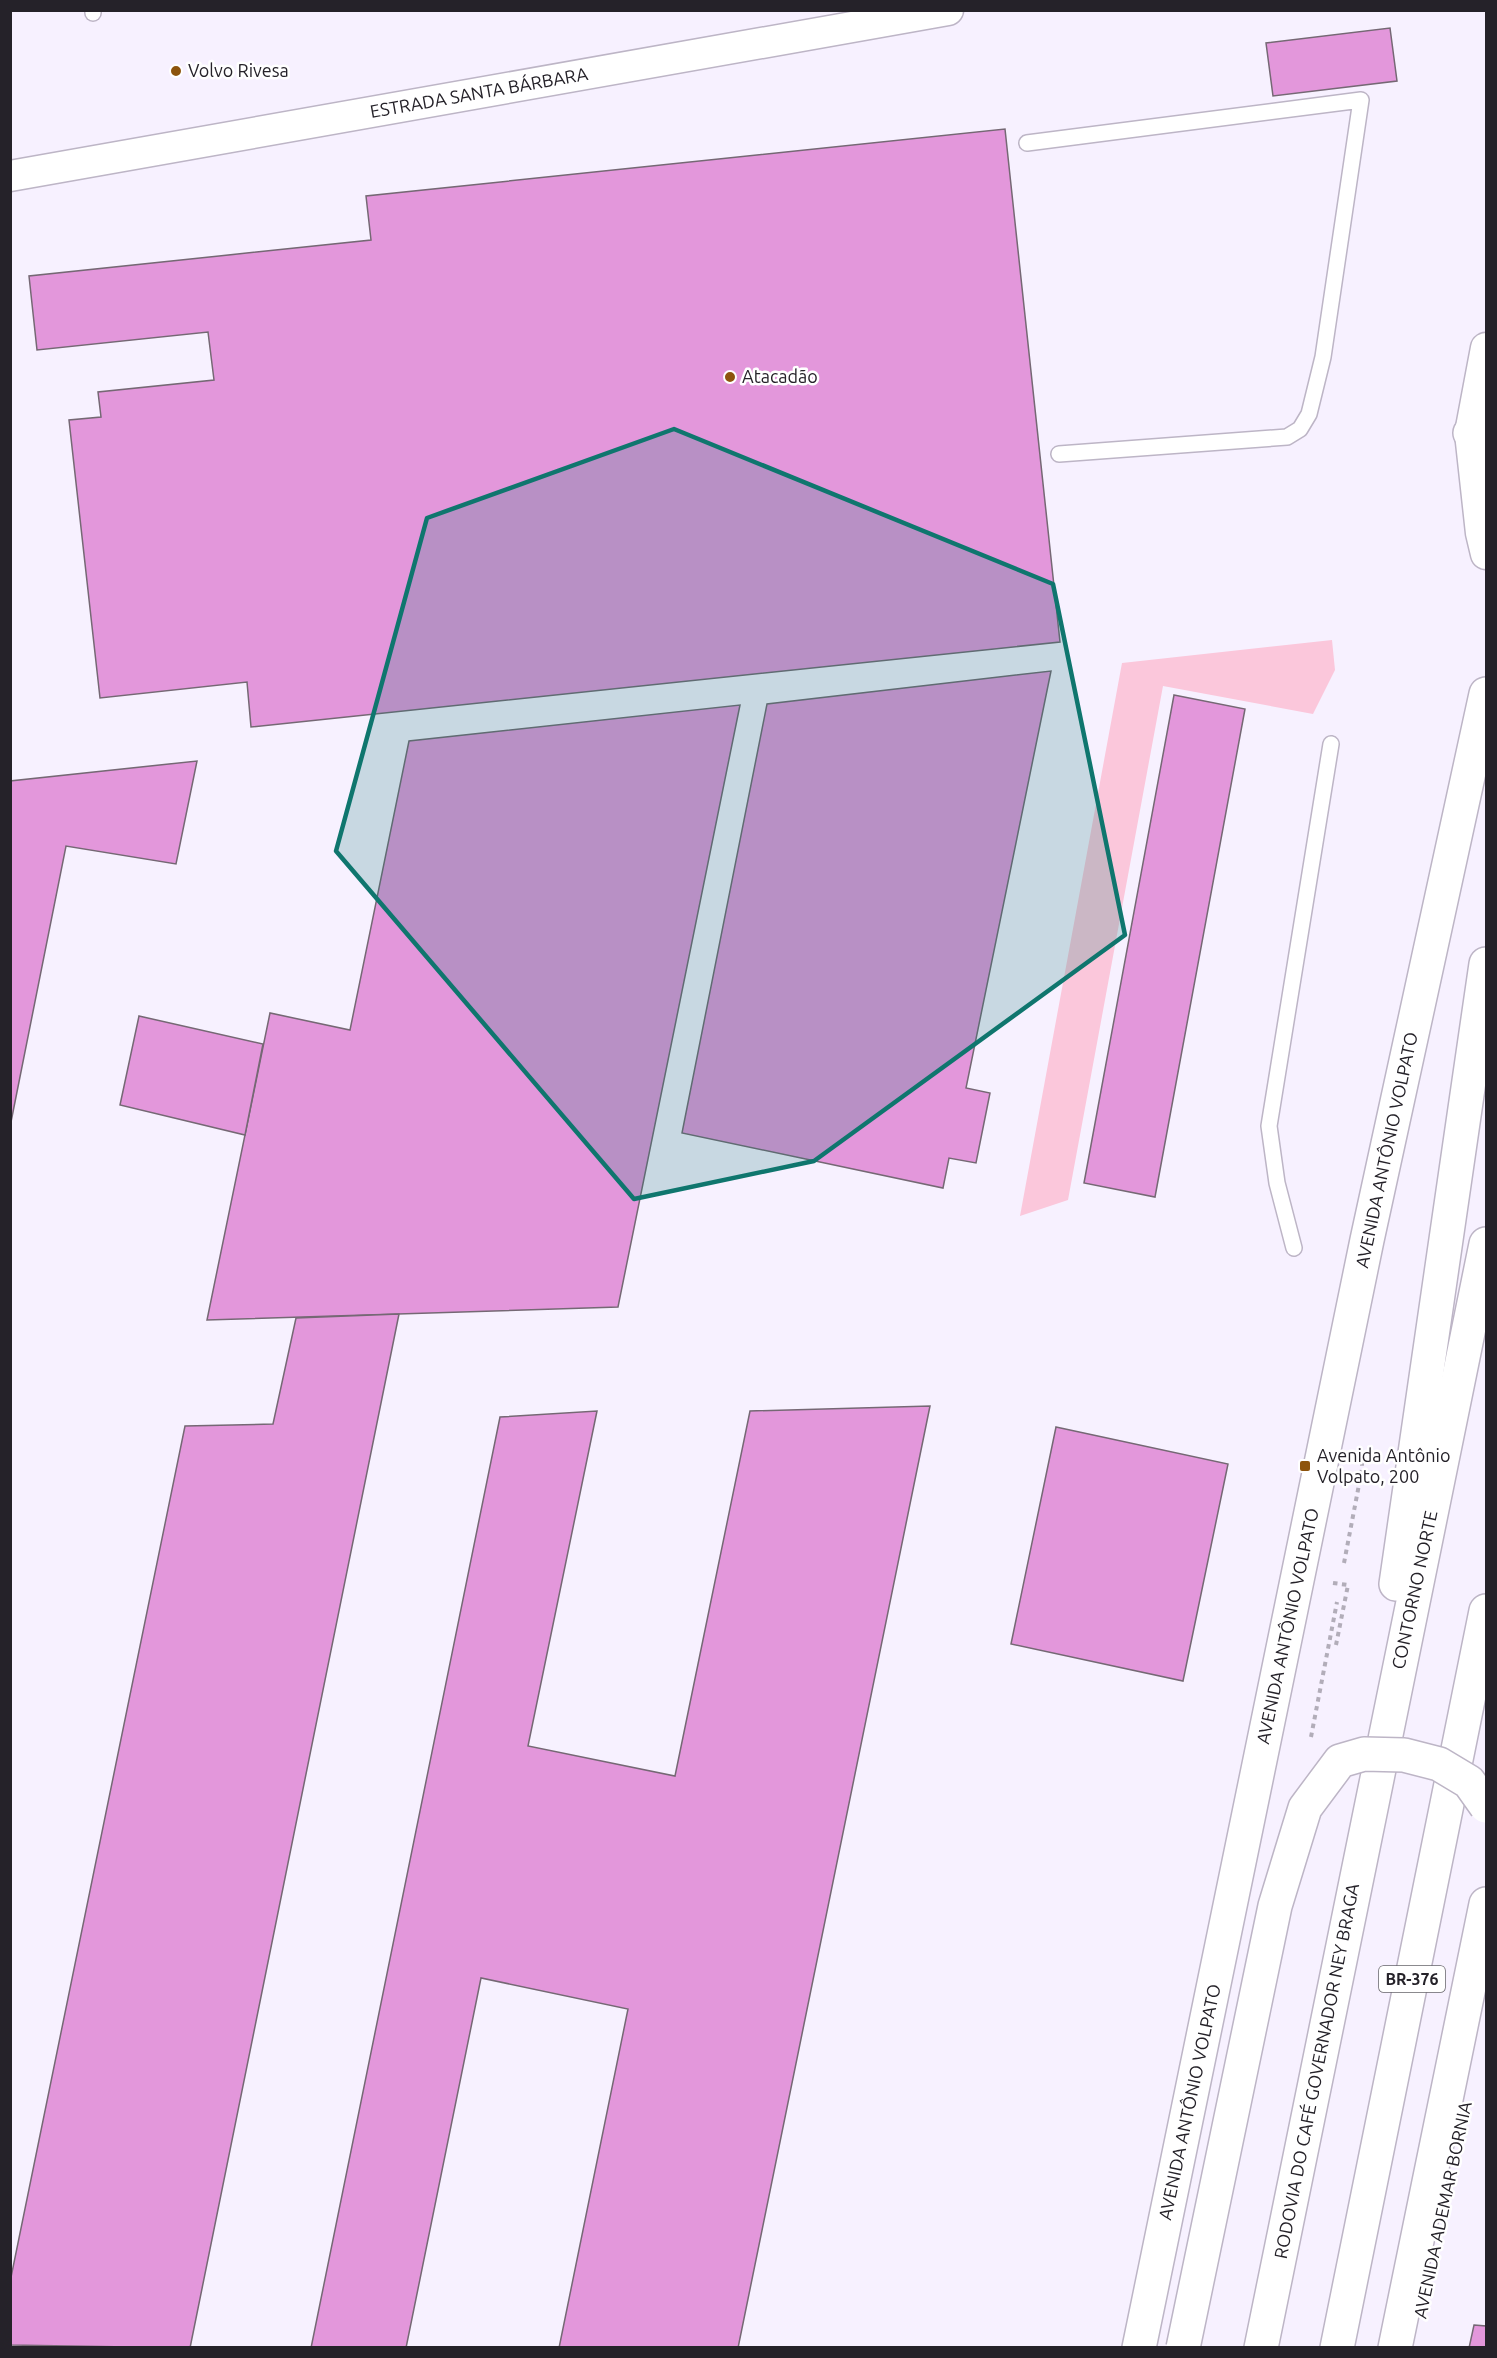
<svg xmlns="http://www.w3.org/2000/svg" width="1497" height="2358" font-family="Ubuntu,sans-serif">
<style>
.green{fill:#fbc7db}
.building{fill:#e397db;stroke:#756874;stroke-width:1.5}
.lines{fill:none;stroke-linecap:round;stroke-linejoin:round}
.service-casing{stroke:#bdb5c6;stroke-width:18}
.minor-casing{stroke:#bdb5c6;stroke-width:33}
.tertiary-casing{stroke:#bdb5c6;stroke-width:36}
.trunk-casing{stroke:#bdb5c6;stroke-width:36}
.motorway-casing{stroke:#bdb5c6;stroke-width:36}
.path{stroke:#b2adb9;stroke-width:4;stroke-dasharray:4.5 4.5;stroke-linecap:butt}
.service{stroke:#fff;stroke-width:15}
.minor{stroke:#fff;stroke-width:30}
.tertiary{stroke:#fff;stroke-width:33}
.trunk{stroke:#fff;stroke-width:33}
.motorway{stroke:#fff;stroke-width:33}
.tertiary-bridge-casing{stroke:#bdb5c6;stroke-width:36;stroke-linecap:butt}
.tertiary-bridge{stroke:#fff;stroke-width:33}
.marked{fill:#0f766e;fill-opacity:0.2;stroke:#0f766e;stroke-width:4.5;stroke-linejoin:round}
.poi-dot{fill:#8d540d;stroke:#fff;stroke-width:2}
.labels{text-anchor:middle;stroke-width:5;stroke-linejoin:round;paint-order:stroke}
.shield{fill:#fff;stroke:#666469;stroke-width:1.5}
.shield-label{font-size:16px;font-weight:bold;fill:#252229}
.poi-label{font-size:18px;fill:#252229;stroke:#fff;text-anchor:start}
.street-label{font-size:18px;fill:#252229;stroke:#fff}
</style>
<rect width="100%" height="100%" fill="#f7f1ff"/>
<path class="green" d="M 1332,640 L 1335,670 L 1313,714 L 1163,686 L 1068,1200 L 1020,1216 L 1122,663 Z"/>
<g class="building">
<path d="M 1390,28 L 1397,81 L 1273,96 L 1266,43 Z"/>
<path d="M 1005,129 L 1060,642 L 251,727 L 247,682 L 100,698 L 69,420 L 101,417 L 98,392 L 214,380 L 208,332 L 37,350 L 29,276 L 371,240 L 366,196 Z"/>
<path d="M 1051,671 L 966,1088 L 990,1093 L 976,1163 L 949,1158 L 943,1188 L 682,1133 L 767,704 Z"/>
<path d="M 1174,695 L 1245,709 L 1155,1197 L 1084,1183 Z"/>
<path d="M 740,705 L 618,1307 L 207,1320 L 270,1013 L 350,1030 L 409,741 Z"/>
<path d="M 197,761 L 176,864 L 66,846 L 10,1127 L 10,781 Z"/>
<path d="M 139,1016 L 263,1044 L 245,1135 L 120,1105 Z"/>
<path d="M 399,1314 L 190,2348 L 10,2345 L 10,2282 L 185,1426 L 273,1424 L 296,1318 Z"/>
<path d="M 930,1406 L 738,2348 L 559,2348 L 628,2009 L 481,1978 L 406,2348 L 311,2348 L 500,1417 L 597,1411 L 528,1746 L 675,1776 L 750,1411 Z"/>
<path d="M 1056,1427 L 1228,1464 L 1183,1681 L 1011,1644 Z"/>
<path d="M 1474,2325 L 1486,2326 L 1486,2348 L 1469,2348 Z"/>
</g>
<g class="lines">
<defs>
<g id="service">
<path d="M 93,10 L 93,13"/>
<path d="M 1027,143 L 1361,100 L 1323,357 L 1309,414 L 1300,429 L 1287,437 L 1059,454"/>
<path d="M 1294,1248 L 1277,1183 L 1269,1126 L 1331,744"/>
</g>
<g id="minor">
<path d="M 10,176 L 948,10"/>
<path d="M 1486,348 L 1470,433 L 1481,533 L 1486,554"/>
</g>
<g id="tertiary">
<path d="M 1139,2348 L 1367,1240 L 1486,694"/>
<path d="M 1395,2348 L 1486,1904"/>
</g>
<path id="trunk" d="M 1470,433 L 1486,418"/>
<g id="motorway">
<path d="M 1396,1584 L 1486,964"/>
<path d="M 1261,2348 L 1486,1244"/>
<path d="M 1337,2348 L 1486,1611"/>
</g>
</defs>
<use href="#service" class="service-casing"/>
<use href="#minor" class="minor-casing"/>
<use href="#tertiary" class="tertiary-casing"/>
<use href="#trunk" class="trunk-casing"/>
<use href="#motorway" class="motorway-casing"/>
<g class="path">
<path d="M 1344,1563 L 1362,1469 L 1362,1454"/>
<path d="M 1333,1583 L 1348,1585 L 1336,1645"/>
<path d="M 1311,1737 L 1337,1602"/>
</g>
<use href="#service" class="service"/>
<use href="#minor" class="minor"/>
<use href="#tertiary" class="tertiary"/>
<use href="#trunk" class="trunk"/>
<use href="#motorway" class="motorway"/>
<defs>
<path id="tertiary-bridge" d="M 1183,2348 L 1275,1906 L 1305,1808 L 1340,1761 L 1364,1754 L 1404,1755 L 1439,1764 L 1469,1782 L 1486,1806"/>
</defs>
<use href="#tertiary-bridge" class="tertiary-bridge-casing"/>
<use href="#tertiary-bridge" class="tertiary-bridge"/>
</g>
<path class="marked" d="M 674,429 L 1053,584 L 1125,935 L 814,1161 L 634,1199 L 336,851 L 427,518 Z"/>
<g class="poi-dot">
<circle cx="176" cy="71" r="6"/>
<circle cx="730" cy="377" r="6"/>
<rect x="1299" y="1460" width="12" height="12" rx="3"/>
</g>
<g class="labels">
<rect class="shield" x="1379" y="1966" width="66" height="26" rx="4.5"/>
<g class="shield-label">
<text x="1412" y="1985">BR-376</text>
</g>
<g class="poi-label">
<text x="188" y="77">Volvo Rivesa</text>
<text x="742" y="383">Atacadão</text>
<text x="1317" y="1462">Avenida Antônio<tspan x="1317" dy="21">Volpato, 200</tspan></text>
</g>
<g class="street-label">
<text transform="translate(479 93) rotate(-10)" y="6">ESTRADA SANTA BÁRBARA</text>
<text transform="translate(1387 1150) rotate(-78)" y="6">AVENIDA ANTÔNIO VOLPATO</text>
<text transform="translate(1415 1590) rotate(-78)" y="6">CONTORNO NORTE</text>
<text transform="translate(1288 1626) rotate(-78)" y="6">AVENIDA ANTÔNIO VOLPATO</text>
<text transform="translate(1317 2071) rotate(-79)" y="6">RODOVIA DO CAFÉ GOVERNADOR NEY BRAGA</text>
<text transform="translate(1190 2102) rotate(-78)" y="6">AVENIDA ANTÔNIO VOLPATO</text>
<text transform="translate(1443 2210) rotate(-78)" y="6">AVENIDA ADEMAR BORNIA</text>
</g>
</g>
<rect width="1497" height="2358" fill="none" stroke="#252229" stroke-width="24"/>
</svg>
